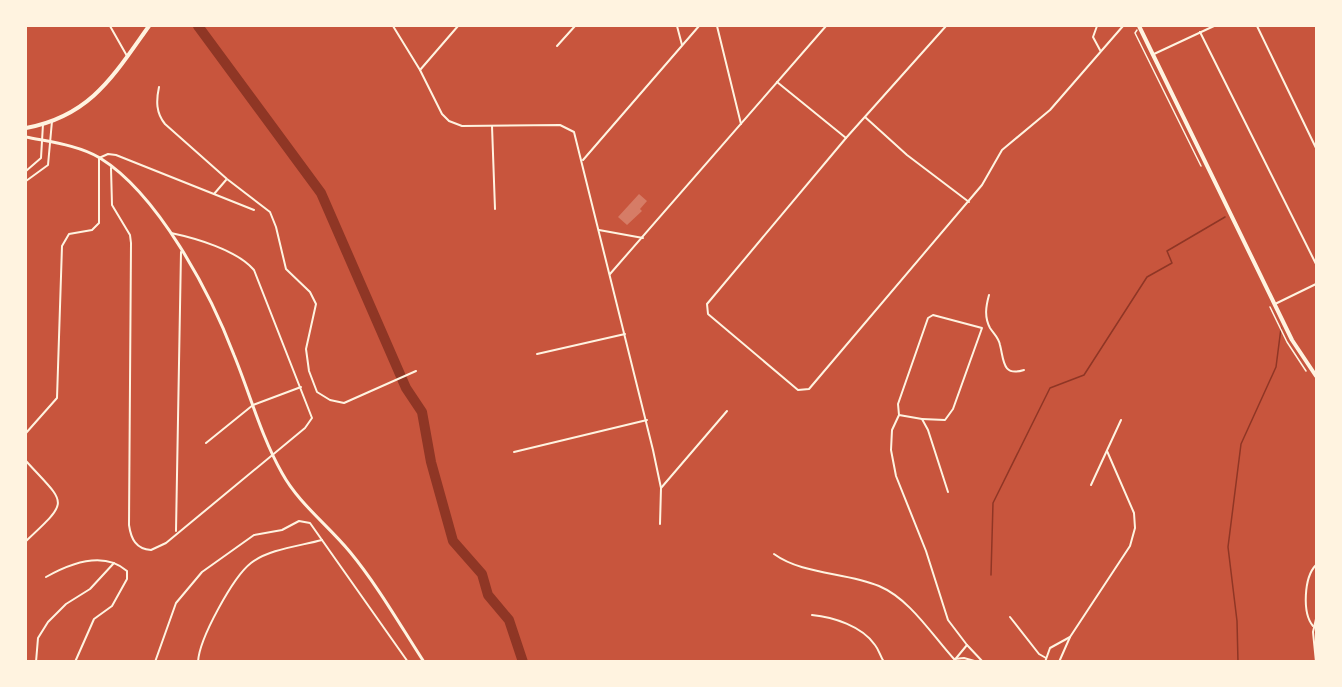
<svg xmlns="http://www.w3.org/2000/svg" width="1342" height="687" font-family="'Roboto Serif',serif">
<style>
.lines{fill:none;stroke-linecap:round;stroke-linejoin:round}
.stream{stroke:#8f3625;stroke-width:1.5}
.river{stroke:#8f3625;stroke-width:10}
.building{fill:#d67c66}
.path{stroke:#fff3e0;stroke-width:1.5}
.minor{stroke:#fff3e0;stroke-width:2}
.tertiary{stroke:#fff3e0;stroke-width:3}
.secondary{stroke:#fff3e0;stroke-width:4}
.primary{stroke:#fff3e0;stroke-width:4}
</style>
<rect width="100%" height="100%" fill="#c8553d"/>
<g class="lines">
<g class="stream">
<path d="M 991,575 L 993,503 L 1050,388 L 1084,375 L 1147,277 L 1172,263 L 1167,251 L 1225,217"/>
<path d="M 1238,662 L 1237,621 L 1228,547 L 1241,444 L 1276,367 L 1281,328"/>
</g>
<path class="river" d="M 198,26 L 321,193 L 406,388 L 422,412 L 431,462 L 453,541 L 482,574 L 488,595 L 509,620 L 523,662"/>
</g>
<path class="building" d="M 639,194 L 647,201 L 640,209 L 642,211 L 627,225 L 618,217 Z"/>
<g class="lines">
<g class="path">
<path d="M 1137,30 L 1135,33 L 1201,166"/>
<path d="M 1270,307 L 1287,342 L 1306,371"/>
</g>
<g class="minor">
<path d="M 110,26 L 127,56"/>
<path d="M 393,26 L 420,70 L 442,114 L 449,121 L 462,126 L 560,125 L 574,132 L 653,450 L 661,488 L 660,524"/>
<path d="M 677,26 L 682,45"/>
<path d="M 717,26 L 741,124"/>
<path d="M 946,26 L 846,138 L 707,304 L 708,314 L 798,390 L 809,389 L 982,185 L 1002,150 L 1050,110 L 1123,26"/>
<path d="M 1097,26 L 1093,37 L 1100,50"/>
<path d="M 1257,26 L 1316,148"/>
<path d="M 1200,32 L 1316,264"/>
<path d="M 557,46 L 575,26"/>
<path d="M 1154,54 L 1214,26"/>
<path d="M 420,70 L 458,26"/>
<path d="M 777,82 L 846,138"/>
<path d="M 159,87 C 156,101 156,113 165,124 L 227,179 L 270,212 L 276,227 L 286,269 L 310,292 L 316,304 L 306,349 L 309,371 L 317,392 L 330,400 L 344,403 L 416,371"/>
<path d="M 865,117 L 907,155 L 969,202"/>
<path d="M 492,126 L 495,209"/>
<path d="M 583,160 L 699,26"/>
<path d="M 111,168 L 112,205 L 130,235 L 131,243 L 129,525 C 131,539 136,549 151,550 L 166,543 L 305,428 L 312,418 L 254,270 C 237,250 195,238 171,233"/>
<path d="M 26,171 L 41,158 L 43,124"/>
<path d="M 26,181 L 48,165 L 52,121"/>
<path d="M 214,194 L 226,180"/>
<path d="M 599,230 L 643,238"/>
<path d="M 610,274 L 826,26"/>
<path d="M 989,295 C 986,306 984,317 990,328 C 994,334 999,338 1000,345 C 1004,360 1002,377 1024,370"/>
<path d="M 1275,304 L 1316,284"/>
<path d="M 537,354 L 625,334"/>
<path d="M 899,415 L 898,404 L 928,318 L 933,315 L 982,328 L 953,409 L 945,420 L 922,419"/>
<path d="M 26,433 L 57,398 L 62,246 L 69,234 L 92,230 L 99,223 L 99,158 L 108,154 L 116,155 L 254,210"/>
<path d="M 206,443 L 253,405 L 301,387"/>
<path d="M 514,452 L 647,420"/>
<path d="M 26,461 C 66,505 71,499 26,541"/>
<path d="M 1091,485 L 1121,420"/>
<path d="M 661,488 L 727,411"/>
<path d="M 948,492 L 928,430 L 922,419 L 899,415 L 892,430 L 891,450 L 896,476 L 926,551 L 948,620 L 967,645"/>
<path d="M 176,531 L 181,252"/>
<path d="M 774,554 C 803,575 846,572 879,586 C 910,599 932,635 954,659 L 964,658 L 978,662"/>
<path d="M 46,577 C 69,564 103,550 127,571 L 127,579 L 112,606 L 94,619 L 75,662"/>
<path d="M 812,615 C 833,617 862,626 875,645 C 879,650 880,656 884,662"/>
<path d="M 1010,617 L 1039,654 L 1046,658"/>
<path d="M 1313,626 C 1302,613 1304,577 1316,565"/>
<path d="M 36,662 L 38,638 L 48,622 L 66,604 L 90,589 L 114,563"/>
<path d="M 155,662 L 176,603 L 202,572 L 254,535 L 282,530 L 299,521 L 310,523 L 408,662"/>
<path d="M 198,662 C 199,639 233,577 251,563 C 269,549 300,546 322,540"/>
<path d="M 953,662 L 967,645 L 983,662"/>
<path d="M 1045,662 L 1050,648 L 1070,637"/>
<path d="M 1059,662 L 1070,637 L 1130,546 L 1135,528 L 1134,513 L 1107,451"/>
<path d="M 1316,662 L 1313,632 L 1316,619"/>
</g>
<path class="tertiary" d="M 26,137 C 50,142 78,145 100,158 C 158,194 210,292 234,355 C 250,394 261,436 282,473 C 299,504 328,525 350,552 C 378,586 400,625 424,662"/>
<path class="secondary" d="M 1139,26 L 1292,340 L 1316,376"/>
<path class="primary" d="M 26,128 C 91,116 114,75 149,26"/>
</g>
<rect width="1342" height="687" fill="none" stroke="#fff3e0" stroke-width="54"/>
</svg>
